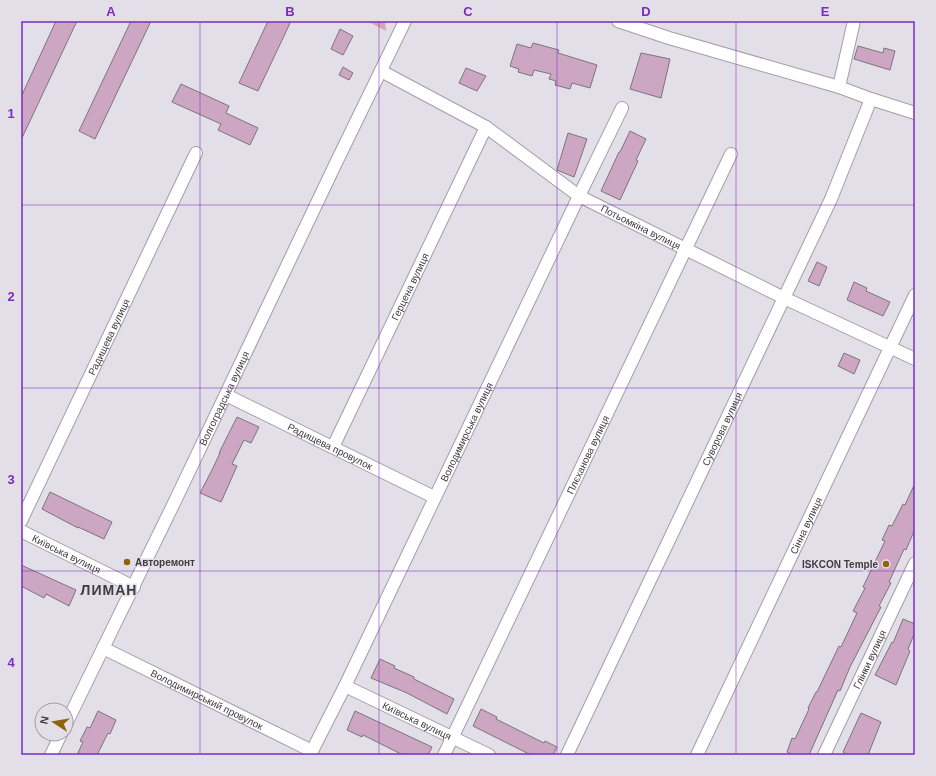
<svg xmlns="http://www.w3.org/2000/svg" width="936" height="776" font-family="Helvetica,sans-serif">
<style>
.green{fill:#d7a7b5}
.building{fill:#cda6c4;stroke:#7c747a}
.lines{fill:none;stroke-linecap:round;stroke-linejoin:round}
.street-casing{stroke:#a29da6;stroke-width:14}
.street{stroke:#fff;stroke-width:12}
.grid{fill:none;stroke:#7b2cbf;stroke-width:1;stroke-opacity:0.55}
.poi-dot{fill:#90620d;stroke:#e3dfe8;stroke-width:1.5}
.labels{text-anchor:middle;stroke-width:3;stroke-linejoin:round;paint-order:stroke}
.street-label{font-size:10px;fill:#3e3c3f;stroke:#e3dfe8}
.poi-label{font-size:10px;font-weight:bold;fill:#3e3c3f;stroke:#e3dfe8;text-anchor:start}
.district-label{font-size:14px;font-weight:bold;letter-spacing:1px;fill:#3e3c3f;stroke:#e3dfe8}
.neatline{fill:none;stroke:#7b2cbf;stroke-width:1.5}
.grid-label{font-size:13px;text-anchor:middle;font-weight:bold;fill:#7b2cbf}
</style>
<rect width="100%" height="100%" fill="#e3dfe8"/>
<path class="green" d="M 367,21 L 385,21 L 386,31 Z"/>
<g class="building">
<path d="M 56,21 L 77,21 L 21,140 L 21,97 Z"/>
<path d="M 131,21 L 151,21 L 95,139 L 79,131 Z"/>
<path d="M 268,21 L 291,21 L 258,91 L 239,83 Z"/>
<path d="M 340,29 L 353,36 L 343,55 L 331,49 Z"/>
<path d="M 533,43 L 559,50 L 558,53 L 597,65 L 590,88 L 572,83 L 570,89 L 555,85 L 556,81 L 549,79 L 551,74 L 534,70 L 532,76 L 518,72 L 519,69 L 510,66 L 517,44 L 531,48 Z"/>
<path d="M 858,46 L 883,53 L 884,48 L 895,51 L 890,70 L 854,59 Z"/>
<path d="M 641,53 L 670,59 L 661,98 L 630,89 Z"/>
<path d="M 343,67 L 353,73 L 349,80 L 339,75 Z"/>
<path d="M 466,68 L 486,76 L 477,91 L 459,83 Z"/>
<path d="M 181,84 L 229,106 L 226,113 L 258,128 L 250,145 L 218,130 L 221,124 L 172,102 Z"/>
<path d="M 630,131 L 646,139 L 636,160 L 638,161 L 620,200 L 601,191 L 619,152 L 620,152 Z"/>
<path d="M 568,133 L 587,139 L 574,177 L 557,170 Z"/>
<path d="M 817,262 L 827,267 L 819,286 L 808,281 Z"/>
<path d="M 854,282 L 867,288 L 866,291 L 890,302 L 883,316 L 847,300 Z"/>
<path d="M 844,353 L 860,360 L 854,374 L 838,366 Z"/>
<path d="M 237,417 L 259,427 L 251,443 L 244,440 L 232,464 L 237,466 L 221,502 L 200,493 L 212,470 L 220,453 L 219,453 Z"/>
<path d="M 915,483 L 915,529 L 906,550 L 904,549 L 889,582 L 891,583 L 879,606 L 881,607 L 850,667 L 840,691 L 838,690 L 809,755 L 793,755 L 787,752 L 792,738 L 795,739 L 809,709 L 808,708 L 816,692 L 817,692 L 839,646 L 841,647 L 857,613 L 853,611 L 865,588 L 863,587 L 885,541 L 882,540 L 889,525 L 892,526 L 903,504 L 905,505 Z"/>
<path d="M 50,492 L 112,522 L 104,539 L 78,527 L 78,528 L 42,509 Z"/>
<path d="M 21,565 L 76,590 L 69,606 L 46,594 L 44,598 L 21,586 Z"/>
<path d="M 903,619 L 915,624 L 915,632 L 908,649 L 910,651 L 896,685 L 875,675 L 892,642 L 893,643 Z"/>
<path d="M 380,659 L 395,666 L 394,668 L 414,677 L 414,679 L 454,699 L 447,714 L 407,693 L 371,678 Z"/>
<path d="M 481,709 L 497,717 L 496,719 L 544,743 L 545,741 L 557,747 L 553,755 L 531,755 L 473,726 Z"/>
<path d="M 98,711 L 116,720 L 110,734 L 108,733 L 97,755 L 77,755 L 83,742 L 80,741 L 87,727 L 90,728 Z"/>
<path d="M 355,711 L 432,747 L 428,755 L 403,755 L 363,735 L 362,737 L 347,730 Z"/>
<path d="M 861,713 L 881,722 L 868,755 L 848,755 L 843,752 Z"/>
</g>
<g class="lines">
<defs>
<g id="street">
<path d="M 618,21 L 669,38 L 839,87 L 871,99 L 915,113"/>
<path id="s1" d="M 381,71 L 486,127 L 579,196 L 784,298 L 915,359"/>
<path d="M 839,87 L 854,21"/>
<path id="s2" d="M 226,395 L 434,497"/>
<path id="s3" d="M 333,447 L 486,127"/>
<path id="s4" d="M 21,521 L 196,153"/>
<path id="s5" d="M 21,531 L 134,587"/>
<path id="s6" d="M 103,648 L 312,751"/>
<path id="s7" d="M 345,686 L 489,755"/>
<path id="s8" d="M 66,724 L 175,501 L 335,165 L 405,21"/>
<path d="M 51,755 L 61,734"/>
<path id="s9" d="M 310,755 L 345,686 L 579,196 L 622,108"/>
<path id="s10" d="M 444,755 L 731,154"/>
<path id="s11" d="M 567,755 L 831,199 L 871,99"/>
<path id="s12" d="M 697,755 L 915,295"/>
<path id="s13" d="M 824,755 L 915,563"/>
</g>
</defs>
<use href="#street" class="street-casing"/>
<use href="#street" class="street"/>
</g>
<path class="grid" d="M 200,21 L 200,755M 379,21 L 379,755M 557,21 L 557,755M 736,21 L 736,755M 21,205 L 915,205M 21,388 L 915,388M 21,571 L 915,571"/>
<g class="poi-dot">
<circle cx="127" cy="562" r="4"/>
<circle cx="886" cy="564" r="4"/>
</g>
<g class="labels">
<g class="street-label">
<text dy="4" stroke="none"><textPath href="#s1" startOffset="304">Потьомкіна вулиця</textPath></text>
<text dy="4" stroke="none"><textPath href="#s3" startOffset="178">Герцена вулиця</textPath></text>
<text dy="4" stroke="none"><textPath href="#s4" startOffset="204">Радищева вулиця</textPath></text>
<text dy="4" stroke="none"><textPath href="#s8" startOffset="362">Волгоградська вулиця</textPath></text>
<text dy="4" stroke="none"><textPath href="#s11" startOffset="361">Суворова вулиця</textPath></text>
<text dy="4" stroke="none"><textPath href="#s9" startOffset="359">Володимирська вулиця</textPath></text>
<text dy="4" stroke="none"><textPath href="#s2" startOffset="116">Радищева провулок</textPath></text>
<text dy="4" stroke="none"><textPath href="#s10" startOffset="333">Плєханова вулиця</textPath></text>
<text dy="4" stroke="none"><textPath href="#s12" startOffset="254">Сінна вулиця</textPath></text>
<text dy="4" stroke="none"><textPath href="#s5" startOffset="51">Київська вулиця</textPath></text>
<text dy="4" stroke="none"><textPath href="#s13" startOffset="106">Глінки вулиця</textPath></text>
<text dy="4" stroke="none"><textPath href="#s6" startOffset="116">Володимирський провулок</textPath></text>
<text dy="4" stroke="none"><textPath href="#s7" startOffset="80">Київська вулиця</textPath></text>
</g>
<g class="poi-label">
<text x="135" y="566">Авторемонт</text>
<text x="878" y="568" text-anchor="end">ISKCON Temple</text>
</g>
<g class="district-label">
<text x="109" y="595">ЛИМАН</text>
</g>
</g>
<rect width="936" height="776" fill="none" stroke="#e3dfe8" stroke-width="44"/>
<g transform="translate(54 722) rotate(282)"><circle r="19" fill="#e3dfe8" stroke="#a19ea4"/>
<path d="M0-3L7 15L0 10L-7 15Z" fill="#90620d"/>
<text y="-6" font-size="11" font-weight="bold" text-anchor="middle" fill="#3e3c3f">N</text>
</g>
<rect x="22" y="22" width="892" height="732" class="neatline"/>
<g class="grid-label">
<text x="111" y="16">A</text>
<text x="290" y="16">B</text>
<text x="468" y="16">C</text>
<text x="646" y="16">D</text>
<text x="825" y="16">E</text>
<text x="11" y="118">1</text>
<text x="11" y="301">2</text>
<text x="11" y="484">3</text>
<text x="11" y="667">4</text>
</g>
</svg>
